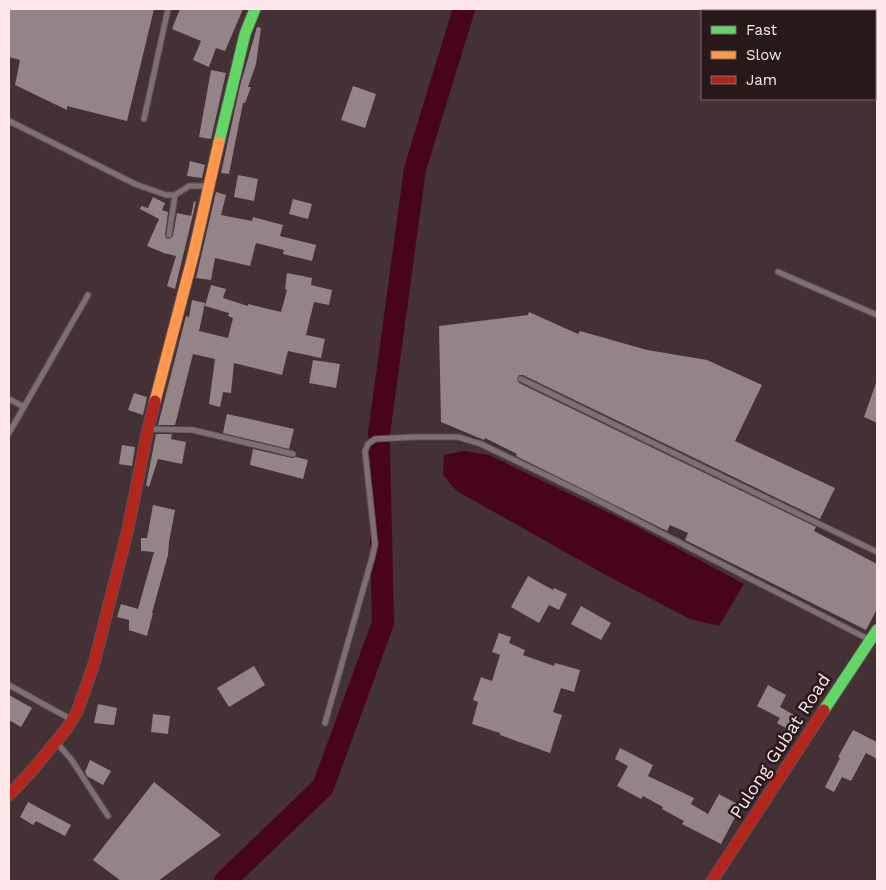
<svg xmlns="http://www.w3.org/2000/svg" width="886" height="890" font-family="'Work Sans',sans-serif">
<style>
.water{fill:#49041d}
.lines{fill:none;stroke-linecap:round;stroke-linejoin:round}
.river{stroke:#49041d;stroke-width:22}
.building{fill:#948487}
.lane-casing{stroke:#605053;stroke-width:7}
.fast-casing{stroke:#605053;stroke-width:13}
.slow-casing{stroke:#605053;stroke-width:13}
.jam-casing{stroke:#605053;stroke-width:13}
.lane{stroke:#7e7072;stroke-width:5}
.fast{stroke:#63d668;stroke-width:11}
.slow{stroke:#ff974d;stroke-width:11}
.jam{stroke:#b3261e;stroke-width:11}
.labels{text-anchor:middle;stroke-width:5;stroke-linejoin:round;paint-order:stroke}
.street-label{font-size:18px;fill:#fee8eb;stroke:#27181a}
</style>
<rect width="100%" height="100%" fill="#433135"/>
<path class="water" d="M 464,451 L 489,455 L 632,524 L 744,584 L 719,626 L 690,619 L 604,574 L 457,491 L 443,475 L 444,455 Z"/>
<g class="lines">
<g class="river">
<path d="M 379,434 L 415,169 L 464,9"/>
<path d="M 225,881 L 323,787 L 383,623 L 379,446"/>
</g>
</g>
<g class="building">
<path d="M 9,9 L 154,9 L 127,121 L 67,106 L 67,110 L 15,85 L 20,60 L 9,57 Z"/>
<path d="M 180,9 L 243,9 L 225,51 L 216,48 L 209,67 L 193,60 L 201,41 L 172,29 Z"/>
<path d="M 257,27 L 261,28 L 256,64 L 248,87 L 251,87 L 245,103 L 243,103 L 229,174 L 221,173 L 240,86 Z"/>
<path d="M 211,70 L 226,73 L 211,139 L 199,137 Z"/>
<path d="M 353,86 L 376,94 L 365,128 L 341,120 Z"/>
<path d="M 190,161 L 205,165 L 202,178 L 187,176 Z"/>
<path d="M 238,175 L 258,179 L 254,201 L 234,197 Z"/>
<path d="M 216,192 L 226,195 L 221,215 L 252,221 L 253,217 L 283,225 L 280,236 L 316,245 L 312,261 L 283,254 L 284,250 L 256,243 L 250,266 L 215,258 L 211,280 L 196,278 Z"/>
<path d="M 153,197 L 165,203 L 162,210 L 168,212 L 165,235 L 166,238 L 169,239 L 173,236 L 177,213 L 191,216 L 194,201 L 196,202 L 175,289 L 167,286 L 176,256 L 164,253 L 147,246 L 159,219 L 140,209 L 141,206 L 148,208 Z"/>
<path d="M 293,199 L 312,204 L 308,219 L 289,214 Z"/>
<path d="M 287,273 L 312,278 L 311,285 L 332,290 L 329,305 L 314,302 L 306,335 L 325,339 L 321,358 L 288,351 L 282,375 L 234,363 L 231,393 L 223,392 L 220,407 L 209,404 L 215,359 L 193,354 L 175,425 L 158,425 L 186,316 L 189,317 L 192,300 L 205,303 L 199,331 L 228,338 L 233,318 L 228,316 L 229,313 L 205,306 L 211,285 L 226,289 L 223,298 L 248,306 L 248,304 L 281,312 L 287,290 L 285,289 Z"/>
<path d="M 529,312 L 578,334 L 580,331 L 647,350 L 707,360 L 762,385 L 735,441 L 835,488 L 820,519 L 523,375 L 519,375 L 517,379 L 519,383 L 816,527 L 814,531 L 877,564 L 877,609 L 866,630 L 685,540 L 688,533 L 670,525 L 667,531 L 516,456 L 517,454 L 485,438 L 484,440 L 441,422 L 439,326 L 528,315 Z"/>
<path d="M 313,360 L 340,364 L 336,388 L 309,383 Z"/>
<path d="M 876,383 L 877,383 L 877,423 L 864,417 Z"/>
<path d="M 134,393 L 147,397 L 143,415 L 128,410 Z"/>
<path d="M 227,414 L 294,429 L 289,449 L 223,433 Z"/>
<path d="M 156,434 L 172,434 L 171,439 L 186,442 L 182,464 L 158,459 L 149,487 L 146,485 Z"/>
<path d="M 122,445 L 135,447 L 132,466 L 119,464 Z"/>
<path d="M 253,449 L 292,458 L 296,457 L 308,460 L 303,479 L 250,465 Z"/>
<path d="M 153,505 L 175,510 L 169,542 L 168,555 L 152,613 L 153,613 L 147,636 L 129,630 L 129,620 L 117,617 L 121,604 L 138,609 L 154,552 L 141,551 L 141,538 L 147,538 Z"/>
<path d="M 528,576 L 553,590 L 554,588 L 567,594 L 559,610 L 549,605 L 539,623 L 511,607 Z"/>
<path d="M 581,606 L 611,623 L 601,640 L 571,624 Z"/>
<path d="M 499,633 L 511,637 L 509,643 L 525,650 L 523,655 L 554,666 L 555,663 L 580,670 L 574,692 L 561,688 L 553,712 L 562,715 L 550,753 L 500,735 L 500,733 L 472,724 L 478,702 L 473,700 L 481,677 L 492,681 L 500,655 L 492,652 Z"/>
<path d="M 254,666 L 265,685 L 229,707 L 217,688 Z"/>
<path d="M 768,685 L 786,695 L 780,707 L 806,722 L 796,734 L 777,723 L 780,718 L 757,706 Z"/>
<path d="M 9,695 L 32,708 L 21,727 L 9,720 Z"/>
<path d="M 98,704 L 117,708 L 114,725 L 94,723 Z"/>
<path d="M 153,714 L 170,716 L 168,734 L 151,732 Z"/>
<path d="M 853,730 L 877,742 L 877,759 L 866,753 L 851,781 L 842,777 L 834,792 L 825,787 L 840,758 L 838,757 Z"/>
<path d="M 620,748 L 653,765 L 648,776 L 694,798 L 691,804 L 708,814 L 719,794 L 741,806 L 721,844 L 682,824 L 684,821 L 662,809 L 663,807 L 643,796 L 641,799 L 617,786 L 628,766 L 615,759 Z"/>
<path d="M 90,760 L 111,771 L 103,785 L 87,776 L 85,772 Z"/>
<path d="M 154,782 L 221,835 L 158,881 L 121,881 L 93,860 Z"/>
<path d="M 28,802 L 71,825 L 65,836 L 36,821 L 33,825 L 20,817 Z"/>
</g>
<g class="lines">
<defs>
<g id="lane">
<path d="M 144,119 L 168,9"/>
<path d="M 9,121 L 135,184 L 166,195 L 175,195 L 189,186 L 208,186"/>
<path d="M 169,235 L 175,195"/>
<path d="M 778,272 L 877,315"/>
<path d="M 521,379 L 877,552"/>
<path d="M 9,399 L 24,407"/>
<path d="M 149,429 L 193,430 L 293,454"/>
<path d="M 9,433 L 88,295"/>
<path d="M 9,685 L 72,720"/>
<path d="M 325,723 L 372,558 L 375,544 L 365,451 L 368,444 L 375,439 L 415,437 L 458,437 L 481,444 L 585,494 L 870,640"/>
<path d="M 56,742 L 71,759 L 108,816"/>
</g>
<g id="fast">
<path d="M 219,142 L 245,34 L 255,9"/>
<path d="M 824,710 L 877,630"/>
</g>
<path id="slow" d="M 155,401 L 193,256 L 219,142"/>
<g id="jam">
<path d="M 9,795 L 30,773 L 68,727 L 77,712 L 94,664 L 128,529 L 148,429 L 155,401"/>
<path d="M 712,881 L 824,710"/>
</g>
</defs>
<use href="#lane" class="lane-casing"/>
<use href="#fast" class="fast-casing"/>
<use href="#slow" class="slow-casing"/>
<use href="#jam" class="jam-casing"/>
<use href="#lane" class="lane"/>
<use href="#fast" class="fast"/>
<use href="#slow" class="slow"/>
<use href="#jam" class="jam"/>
</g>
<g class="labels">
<g class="street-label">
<text transform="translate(780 746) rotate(-57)" y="6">Pulong Gubat Road</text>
</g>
</g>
<rect width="886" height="890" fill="none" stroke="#fee8eb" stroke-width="20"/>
<rect x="701" y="10" width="175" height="90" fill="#27181a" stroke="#7d6b6e"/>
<rect x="711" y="26" width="25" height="8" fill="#63d668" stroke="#7d6b6e"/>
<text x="746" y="35" font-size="15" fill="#fee8eb">Fast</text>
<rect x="711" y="51" width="25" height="8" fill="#ff974d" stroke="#7d6b6e"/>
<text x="746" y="60" font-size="15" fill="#fee8eb">Slow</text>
<rect x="711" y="76" width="25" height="8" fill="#b3261e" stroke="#7d6b6e"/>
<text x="746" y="85" font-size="15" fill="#fee8eb">Jam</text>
</svg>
